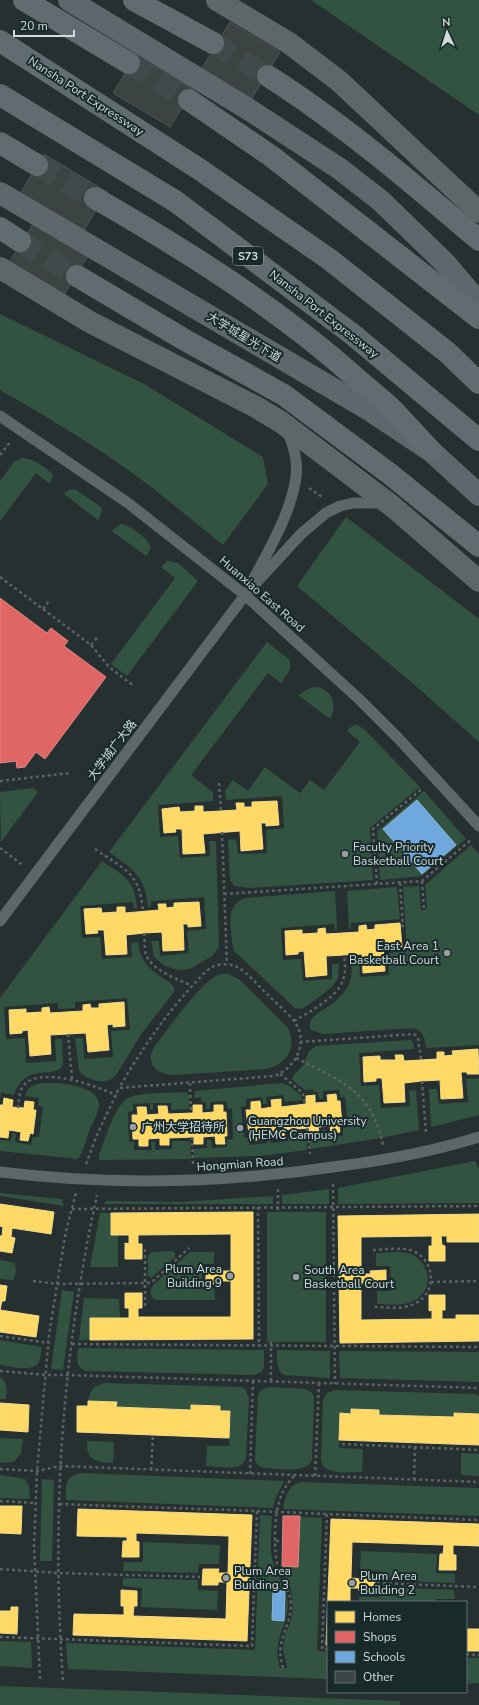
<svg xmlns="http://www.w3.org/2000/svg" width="479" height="1705" font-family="'Nunito Sans','Noto Sans SC',sans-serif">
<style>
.green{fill:#325341}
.homes{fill:#ffd966;stroke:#f1da89}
.shops{fill:#e06666;stroke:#db8989}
.schools{fill:#6fa8dc;stroke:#8cb7dc}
.building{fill:#3c4443;stroke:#4e5655}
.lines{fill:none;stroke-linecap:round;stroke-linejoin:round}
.motorway-tunnel{stroke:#404a4a;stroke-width:22;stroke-dasharray:22 11;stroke-linecap:butt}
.path{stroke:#5b6263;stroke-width:2.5;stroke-dasharray:3 3;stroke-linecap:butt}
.service{stroke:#5d6668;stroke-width:11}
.tertiary{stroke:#5d6668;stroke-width:22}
.secondary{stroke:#5e676b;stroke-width:22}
.motorway{stroke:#606c6f;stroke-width:22}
.poi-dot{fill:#959fa0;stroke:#192a2b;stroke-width:1.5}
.labels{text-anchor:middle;stroke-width:4;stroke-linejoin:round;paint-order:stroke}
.shield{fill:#192a2b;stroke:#99a6a6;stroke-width:1}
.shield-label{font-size:11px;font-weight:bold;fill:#d0dbdb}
.street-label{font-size:12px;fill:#d0dbdb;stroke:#192a2b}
.poi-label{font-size:12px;fill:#d0dbdb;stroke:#192a2b;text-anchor:start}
</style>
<rect width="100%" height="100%" fill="#273031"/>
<g class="green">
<path d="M 311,0 L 479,0 L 479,115 Z"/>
<path d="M 0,314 L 144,384 L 263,457 L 268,484 L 223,545 C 187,516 152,486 114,460 C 77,435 39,412 0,390 Z"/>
<path d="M 22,458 C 32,458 46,467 53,475 L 50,484 L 36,473 L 0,521 L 0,481 L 14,462 Z"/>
<path d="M 75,489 L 101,507 L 102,512 L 98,520 L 64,494 L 69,490 Z"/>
<path d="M 346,517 L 479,619 L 479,742 L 417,687 L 297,586 Z"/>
<path d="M 122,524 C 131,526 149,539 151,548 L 146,556 L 112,531 L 117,526 Z"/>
<path d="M 167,561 L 178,563 L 198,581 L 127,676 L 111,664 L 175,578 L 161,567 Z"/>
<path d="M 267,642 L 290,660 L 290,670 L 281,683 L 268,673 L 191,775 L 213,792 L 213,801 L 158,805 L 160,837 L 178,836 L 180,858 L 210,856 L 209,841 L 216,841 L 219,947 L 212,956 L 190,969 L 177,970 L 164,965 L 154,957 L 151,941 L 159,941 L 160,956 L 189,953 L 187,931 L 206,929 L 204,897 L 151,901 L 151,907 L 148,907 C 145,875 133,870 109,852 Z"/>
<path d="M 314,687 C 332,688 338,705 330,719 L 298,695 L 308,689 Z"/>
<path d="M 357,725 L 364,729 L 420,787 L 370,828 L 373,880 L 249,888 L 234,886 L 230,880 L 228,840 L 236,839 L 238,854 L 267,853 L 266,830 L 284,828 L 282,796 L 226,800 L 225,791 L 233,780 L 248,791 L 265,767 L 300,793 L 310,780 L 324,790 L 360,742 L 347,731 L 352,726 Z"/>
<path d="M 33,788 L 38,792 L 1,842 L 0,792 Z"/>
<path d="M 424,791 L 466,839 L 421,876 L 380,880 L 377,831 Z"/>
<path d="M 471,845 L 479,854 L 479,1045 L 426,1048 C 425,1038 424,1031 412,1028 L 323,1034 L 311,1030 C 304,1016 327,1009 335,1002 C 340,997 346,991 349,984 C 352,978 352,970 351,963 L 359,962 L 360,977 L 389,975 L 388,953 L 407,951 L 403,887 L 419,886 L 421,910 L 427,909 L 425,885 Z"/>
<path d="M 102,861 C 124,876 135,879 137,908 L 134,908 L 133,902 L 80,906 L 82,938 L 100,937 L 102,959 L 132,957 L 131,943 L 138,942 C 140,960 148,968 163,978 C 167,981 172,983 174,988 L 174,992 L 142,1033 L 116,1075 C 107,1086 88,1081 79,1071 L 75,1038 L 83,1038 L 84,1059 L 113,1057 L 111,1031 L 130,1030 L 127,998 L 75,1002 L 75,1008 L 58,1009 L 58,1003 L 4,1007 L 6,1039 L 25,1038 L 26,1063 L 56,1061 L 55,1039 L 62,1039 L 63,1063 C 60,1082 26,1059 14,1095 L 1,1093 L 0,1100 L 0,998 Z"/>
<path d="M 397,887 L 400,919 L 351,923 L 351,929 L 349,929 L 347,891 Z"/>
<path d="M 335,891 L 337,930 L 335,930 L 334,924 L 281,928 L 283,960 L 301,959 L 303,981 L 332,979 L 332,964 L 339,964 L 338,978 L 332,987 L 307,1006 L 301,1009 L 295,1008 L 234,951 C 232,945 232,938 231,932 C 230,917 229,903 246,898 Z"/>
<path d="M 221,974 L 229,974 L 240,980 L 288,1028 C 298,1047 286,1065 266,1069 L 173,1075 C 157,1074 145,1064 154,1047 C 167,1031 203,978 221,974 Z"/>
<path d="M 411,1040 L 413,1042 L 414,1049 L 359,1053 L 361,1086 L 379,1085 L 381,1108 L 410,1106 L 409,1091 L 416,1090 L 419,1130 L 381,1138 L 311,1149 L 308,1139 L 323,1137 L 322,1130 L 326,1130 L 327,1137 L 343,1136 L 343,1128 L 348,1127 L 345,1097 L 340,1097 L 339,1090 L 323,1091 L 323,1098 L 319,1099 L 318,1092 L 314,1092 L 313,1089 L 305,1090 L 292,1080 L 293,1076 L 304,1064 L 309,1051 L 316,1046 Z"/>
<path d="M 479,1078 L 479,1115 L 431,1127 L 429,1089 L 437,1089 L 439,1104 L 468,1102 L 466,1079 Z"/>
<path d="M 54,1083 C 68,1084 100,1087 99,1106 C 98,1113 94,1120 91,1127 C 87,1136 85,1147 80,1156 L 78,1159 L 0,1151 L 0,1140 L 11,1141 L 12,1133 L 16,1134 L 15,1142 L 31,1145 L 33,1137 L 39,1137 L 43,1107 L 38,1105 L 39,1098 L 25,1096 C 29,1082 42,1083 54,1083 Z"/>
<path d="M 282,1083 L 288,1085 L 301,1095 L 302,1100 L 285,1102 L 283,1095 L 266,1097 L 267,1104 L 263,1104 L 262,1097 L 246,1099 L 246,1106 L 241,1107 L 244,1137 L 249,1137 L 250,1145 L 267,1143 L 267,1135 L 270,1135 L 271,1143 L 288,1141 L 288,1133 L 306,1132 L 307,1150 L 259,1156 L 195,1158 L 192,1149 L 207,1148 L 207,1140 L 211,1140 L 212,1148 L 227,1147 L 227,1140 L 233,1139 L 232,1109 L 227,1108 L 227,1101 L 210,1102 L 210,1109 L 206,1109 L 206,1102 L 201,1102 L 201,1097 L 194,1098 L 195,1091 Z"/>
<path d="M 186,1092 L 189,1095 L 189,1109 L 171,1110 L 171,1103 L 153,1103 L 153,1110 L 150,1110 L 150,1103 L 133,1104 L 133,1111 L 128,1112 L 129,1142 L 134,1142 L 134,1150 L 152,1150 L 151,1142 L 155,1142 L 155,1150 L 172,1149 L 172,1141 L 190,1141 L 191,1159 L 99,1160 L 99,1155 C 105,1141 114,1106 128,1098 C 138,1092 172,1093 186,1092 Z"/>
<path d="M 475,1161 L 479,1169 L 479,1203 L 338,1204 L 338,1188 Z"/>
<path d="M 329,1189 L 329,1204 L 282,1204 L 282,1195 Z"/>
<path d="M 0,1193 L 62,1199 L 64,1206 L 0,1196 Z"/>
<path d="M 273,1196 L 273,1204 L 104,1204 L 106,1201 L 181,1202 Z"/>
<rect x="267" y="1212" width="59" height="130"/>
<path d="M 100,1213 L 111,1213 L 111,1235 L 118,1235 L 118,1267 L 90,1267 Z"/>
<path d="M 172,1251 L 175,1253 L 175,1257 L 151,1278 L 148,1275 L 148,1256 L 151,1252 Z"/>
<path d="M 190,1252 L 214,1252 L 214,1264 L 202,1264 L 202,1288 L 214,1288 L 215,1300 L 155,1300 C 150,1296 149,1291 153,1285 Z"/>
<path d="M 376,1253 C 387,1253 401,1250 411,1254 C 432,1263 434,1294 411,1302 C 401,1306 388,1304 377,1304 L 377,1291 L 391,1291 L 390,1266 L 376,1266 Z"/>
<path d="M 0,1260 L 15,1263 L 16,1272 L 13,1280 L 0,1279 Z"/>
<path d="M 62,1290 L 74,1292 L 63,1370 L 51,1369 Z"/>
<path d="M 84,1298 L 119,1299 L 120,1318 L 90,1318 L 90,1340 L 79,1340 Z"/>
<path d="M 0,1340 L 42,1347 C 41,1351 41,1358 39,1362 C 33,1373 10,1366 0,1365 Z"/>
<path d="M 78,1348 L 264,1350 L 264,1367 L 261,1372 L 254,1375 L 86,1371 C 75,1367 77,1358 78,1348 Z"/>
<path d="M 277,1350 L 330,1351 L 330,1378 L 284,1375 C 276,1370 277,1360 277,1350 Z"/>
<path d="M 339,1351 L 479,1352 L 479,1382 L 340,1378 Z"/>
<path d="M 0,1377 C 8,1382 7,1390 6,1399 L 0,1399 Z"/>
<path d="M 104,1383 L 242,1387 L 246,1390 L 249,1398 L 246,1457 C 243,1473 218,1466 206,1466 L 207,1446 L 229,1446 L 230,1411 L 220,1411 L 220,1406 L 192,1405 L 191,1410 L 117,1407 L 117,1402 L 88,1401 C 90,1390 94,1386 104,1383 Z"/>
<path d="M 269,1387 L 306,1389 L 311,1392 L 314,1396 L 312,1459 C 308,1475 277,1468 264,1468 L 259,1466 L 255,1461 L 258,1395 L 261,1390 Z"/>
<path d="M 335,1390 L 475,1394 L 479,1396 L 479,1414 L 454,1413 L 454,1417 L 379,1415 L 379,1410 L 351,1409 L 351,1414 L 340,1414 L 339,1448 L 363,1449 L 362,1472 C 349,1472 322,1476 321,1459 L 323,1400 L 327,1393 Z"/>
<path d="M 0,1438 L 23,1439 L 21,1453 L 14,1462 L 0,1463 Z"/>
<path d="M 87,1441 L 114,1442 L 113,1463 C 96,1462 86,1461 87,1441 Z"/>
<path d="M 461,1453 L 479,1454 L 479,1476 L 461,1475 Z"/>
<path d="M 82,1473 L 284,1481 L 276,1497 L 273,1508 L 66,1500 C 66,1485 64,1476 82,1473 Z"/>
<path d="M 0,1475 L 25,1479 L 29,1486 L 30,1499 L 0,1498 Z"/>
<path d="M 42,1479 L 54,1480 L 52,1561 L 40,1561 Z"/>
<path d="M 300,1482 L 479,1488 L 479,1516 L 283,1509 C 285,1497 288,1486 300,1482 Z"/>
<path d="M 260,1515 L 272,1516 C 272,1531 269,1547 273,1562 C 277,1577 288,1589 288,1605 C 287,1629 271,1641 280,1668 L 287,1668 L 283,1649 L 285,1635 L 291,1620 L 293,1607 L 291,1590 L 282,1570 L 283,1516 L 322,1518 L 317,1651 L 328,1652 L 328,1679 L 68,1669 L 66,1643 L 255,1650 Z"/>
<path d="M 143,1542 L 220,1545 L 219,1564 L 199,1564 L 198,1573 L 123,1571 L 124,1562 L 143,1562 Z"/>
<path d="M 361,1551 L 437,1554 L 436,1573 L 455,1574 L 455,1583 L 380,1580 L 380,1571 L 360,1570 Z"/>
<path d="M 123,1578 L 198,1580 L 198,1590 L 218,1591 L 217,1610 L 141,1607 L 142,1588 L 123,1586 Z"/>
<path d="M 380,1587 L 454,1590 L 455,1599 L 436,1599 L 435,1602 L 359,1602 L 359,1597 L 379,1597 Z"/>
<path d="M 0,1641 L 31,1642 L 32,1668 L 0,1666 Z"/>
<path d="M 466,1658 L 479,1658 L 479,1683 L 466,1684 Z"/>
<path d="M 0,1686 L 400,1701 L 400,1705 L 0,1705 Z"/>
</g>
<g class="homes">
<path d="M 277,801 L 279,825 L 266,826 L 266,823 L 261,823 L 263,849 L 241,851 L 240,831 L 203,834 L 205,853 L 183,854 L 182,829 L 175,829 L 176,832 L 164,833 L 162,809 L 179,807 L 180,812 L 195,811 L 195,806 L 203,806 L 203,812 L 237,810 L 236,803 L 244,803 L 244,807 L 252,807 L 252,802 Z"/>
<path d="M 199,902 L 201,926 L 188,927 L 188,924 L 183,924 L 184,950 L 163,951 L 162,932 L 144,933 L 126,935 L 127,954 L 106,955 L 104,930 L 97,930 L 98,933 L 86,934 L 84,909 L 101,908 L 102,913 L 117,912 L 117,907 L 125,907 L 125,913 L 159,910 L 158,904 L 166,904 L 166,908 L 174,907 L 174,903 Z"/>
<path d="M 400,923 L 402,947 L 389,948 L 389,946 L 383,946 L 385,971 L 363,973 L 362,954 L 326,956 L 327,975 L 306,977 L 304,951 L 298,952 L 298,954 L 286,955 L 285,931 L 302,930 L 302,934 L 318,933 L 318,929 L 325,928 L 326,934 L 359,932 L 359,926 L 366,925 L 367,930 L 375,929 L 375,925 Z"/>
<path d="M 124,1002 L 125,1026 L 113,1027 L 113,1024 L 107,1025 L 109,1050 L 88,1052 L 86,1033 L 50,1035 L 51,1054 L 30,1056 L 28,1030 L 22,1031 L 22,1033 L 10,1034 L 9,1010 L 26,1009 L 26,1013 L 42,1012 L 42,1008 L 49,1007 L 50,1013 L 83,1011 L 83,1005 L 90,1004 L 91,1008 L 99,1008 L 99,1004 Z"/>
<path d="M 478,1049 L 479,1074 L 467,1074 L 467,1072 L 461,1072 L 463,1098 L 441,1099 L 440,1080 L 422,1081 L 404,1083 L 405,1102 L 384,1103 L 382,1078 L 376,1078 L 376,1081 L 364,1082 L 363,1057 L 380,1056 L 380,1060 L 396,1060 L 395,1055 L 403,1055 L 404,1061 L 437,1059 L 437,1052 L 444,1052 L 444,1056 L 453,1055 L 452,1051 Z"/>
<path d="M 336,1094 L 337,1101 L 340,1101 L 342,1125 L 339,1125 L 340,1132 L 331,1133 L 330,1126 L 318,1127 L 319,1134 L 310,1135 L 309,1128 L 284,1130 L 285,1137 L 276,1138 L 275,1131 L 263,1133 L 264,1140 L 255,1140 L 254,1133 L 249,1134 L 246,1110 L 251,1110 L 251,1102 L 260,1101 L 261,1109 L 272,1107 L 271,1100 L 281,1099 L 281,1107 L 306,1104 L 306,1096 L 315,1095 L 315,1103 L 328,1102 L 327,1095 Z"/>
<path d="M 4,1098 L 13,1100 L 12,1107 L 24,1108 L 25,1101 L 34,1102 L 33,1110 L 36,1110 L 33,1134 L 30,1133 L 28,1141 L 20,1140 L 21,1132 L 9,1130 L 8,1138 L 0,1137 L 0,1105 L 3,1105 Z"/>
<path d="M 193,1105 L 202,1105 L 202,1113 L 214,1112 L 214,1105 L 223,1105 L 223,1112 L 226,1112 L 227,1136 L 224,1136 L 225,1144 L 216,1144 L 215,1136 L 203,1137 L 203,1144 L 194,1144 L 194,1137 L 169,1138 L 169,1145 L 160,1145 L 160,1138 L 148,1139 L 148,1146 L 139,1146 L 139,1139 L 133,1139 L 132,1115 L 138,1115 L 137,1107 L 146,1107 L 147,1115 L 159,1114 L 158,1106 L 167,1106 L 168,1114 L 193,1113 Z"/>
<path d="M 0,1204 L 54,1212 L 51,1234 L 12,1228 L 11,1237 L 15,1238 L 12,1253 L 0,1251 L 0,1236 L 2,1236 L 3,1227 L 0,1226 Z"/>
<path d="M 253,1212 L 253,1339 L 90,1340 L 90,1318 L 129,1318 L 129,1308 L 125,1308 L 125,1293 L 142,1293 L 142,1308 L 138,1308 L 138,1317 L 231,1317 L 231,1281 L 222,1281 L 222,1284 L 206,1284 L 206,1268 L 222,1268 L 222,1271 L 231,1271 L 231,1234 L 138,1235 L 138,1244 L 142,1244 L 142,1259 L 125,1259 L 125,1243 L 129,1244 L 129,1235 L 111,1235 L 111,1213 Z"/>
<path d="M 479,1214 L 479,1242 L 447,1242 L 447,1236 L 441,1236 L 442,1245 L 445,1246 L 445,1261 L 429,1261 L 429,1246 L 432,1246 L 432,1236 L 361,1237 L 361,1274 L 371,1274 L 370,1271 L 386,1270 L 386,1286 L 370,1286 L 371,1283 L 361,1283 L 361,1320 L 432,1319 L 432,1310 L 429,1311 L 429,1295 L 445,1295 L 445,1310 L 442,1310 L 442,1319 L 456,1319 L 456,1315 L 479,1315 L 479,1341 L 340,1343 L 338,1216 Z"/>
<path d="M 0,1285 L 7,1286 L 5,1301 L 2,1301 L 0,1310 L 39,1316 L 36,1337 L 0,1332 Z"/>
<path d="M 88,1401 L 117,1402 L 116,1407 L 191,1410 L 191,1405 L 220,1406 L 220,1411 L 230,1411 L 229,1438 L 77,1432 L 77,1406 L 88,1406 Z"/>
<path d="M 0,1403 L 29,1405 L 28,1432 L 0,1430 Z"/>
<path d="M 351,1409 L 379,1410 L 379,1415 L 454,1417 L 454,1413 L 479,1414 L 479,1445 L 339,1440 L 340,1413 L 351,1414 Z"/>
<path d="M 0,1506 L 22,1506 L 21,1534 L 0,1533 Z"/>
<path d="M 78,1509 L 252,1515 L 247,1641 L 73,1635 L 74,1614 L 124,1615 L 124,1606 L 121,1606 L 121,1590 L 137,1591 L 137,1606 L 134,1606 L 133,1616 L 226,1619 L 227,1582 L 218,1582 L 218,1585 L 202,1585 L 203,1569 L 219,1569 L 218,1573 L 228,1573 L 229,1536 L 136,1533 L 136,1541 L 139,1542 L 139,1557 L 122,1557 L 123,1541 L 127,1541 L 127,1537 L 77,1536 Z"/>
<path d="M 331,1519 L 479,1524 L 479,1546 L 453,1545 L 453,1555 L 456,1555 L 456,1570 L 439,1570 L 440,1554 L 443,1554 L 444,1545 L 352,1542 L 351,1578 L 360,1579 L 360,1576 L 375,1576 L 375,1592 L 359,1591 L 359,1588 L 350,1588 L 350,1602 L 328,1602 L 328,1645 L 326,1645 Z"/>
<path d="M 11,1607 L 18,1607 L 17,1634 L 0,1633 L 0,1611 L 11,1611 Z"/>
<rect x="466" y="1629" width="13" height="22"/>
</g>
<g class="shops">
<path d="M 0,598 L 47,633 L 51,628 L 68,641 L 64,646 L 106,677 L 45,759 L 36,752 L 25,767 L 17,768 L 16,761 L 0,763 Z"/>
<path d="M 283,1516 L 300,1516 L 298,1567 L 282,1566 Z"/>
</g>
<g class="schools">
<path d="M 417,800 L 456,845 L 422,874 L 383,829 Z"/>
<path d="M 273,1591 L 285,1591 L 284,1621 L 272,1620 Z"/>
</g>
<g class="building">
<path d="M 230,22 L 280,52 L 249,103 L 199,73 Z"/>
<path d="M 136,55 L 193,89 L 170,127 L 113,93 Z"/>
<path d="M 44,154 L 107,192 L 83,232 L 20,194 Z"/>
<path d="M 33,224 L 87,257 L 64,295 L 9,263 Z"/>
</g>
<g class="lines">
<g class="motorway-tunnel">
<path d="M 213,43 L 268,76"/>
<path d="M 129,63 L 189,100"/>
<path d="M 37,165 L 95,198"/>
<path d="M 20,241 L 77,276"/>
</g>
<g class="path">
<path d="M 0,455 L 11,441"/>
<path d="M 309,488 L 322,497"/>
<path d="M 0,577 L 91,645 L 109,667 L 134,686"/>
<path d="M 43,609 L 49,601"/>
<path d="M 91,645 L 97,638"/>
<path d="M 0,781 L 70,773"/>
<path d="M 219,783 L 221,811"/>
<path d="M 222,832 L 227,964"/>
<path d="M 0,848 L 24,866"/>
<path d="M 95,849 C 125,870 140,872 143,912"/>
<path d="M 422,881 L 424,910"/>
<path d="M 400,883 L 403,926 L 400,926"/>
<path d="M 377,884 L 373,829 L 423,788"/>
<path d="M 224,894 L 422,881 L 472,839"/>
<path d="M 144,933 C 145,940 144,949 146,955 C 153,971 178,979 192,986"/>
<path d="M 294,1021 C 309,1012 338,997 343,980 C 346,971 345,963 344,955"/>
<path d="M 68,1034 L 72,1079"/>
<path d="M 300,1042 L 414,1034 L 418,1038 L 421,1059"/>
<path d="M 296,1058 C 341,1081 371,1090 383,1145"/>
<path d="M 280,1074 L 303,1093 L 305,1104"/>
<path d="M 422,1081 L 426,1133"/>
<path d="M 190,1083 L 191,1113"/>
<path d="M 18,1108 C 19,1101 19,1092 23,1086 C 39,1065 97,1086 116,1095"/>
<path d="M 307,1128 L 310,1154"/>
<path d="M 192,1137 L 193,1164"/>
<path d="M 86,1164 L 97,1135 L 119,1088 L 274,1076 C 295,1069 309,1043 295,1022 C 287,1012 276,1003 267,994 C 257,985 248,972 235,966 C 229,964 223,964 217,965 C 207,968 201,977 194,984 C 164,1016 141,1051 119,1088"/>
<path d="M 333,1184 L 335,1384"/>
<path d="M 278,1189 L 278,1212"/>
<path d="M 258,1207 L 259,1346"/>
<path d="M 72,1209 L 479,1206"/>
<path d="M 373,1250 C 384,1250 398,1247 410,1250 C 435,1257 439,1293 414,1304 C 402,1310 387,1307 374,1307"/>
<path d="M 33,1281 L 57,1284 L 148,1283 L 153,1281 L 189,1248"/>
<path d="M 431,1282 L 479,1281"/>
<path d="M 145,1306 L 145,1246"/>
<path d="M 0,1336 L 49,1343"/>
<path d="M 271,1342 L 271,1381"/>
<path d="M 72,1344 L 479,1347"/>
<path d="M 0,1371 L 46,1375 L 68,1375 L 479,1388"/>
<path d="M 342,1444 L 479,1450"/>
<path d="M 0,1469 L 37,1471 L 60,1466 L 479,1482"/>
<path d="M 151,1470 L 153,1435"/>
<path d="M 250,1474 L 253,1381"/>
<path d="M 315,1476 L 319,1383"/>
<path d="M 414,1480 L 415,1443"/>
<path d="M 0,1501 L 35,1503"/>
<path d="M 257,1511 L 327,1514"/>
<path d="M 276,1541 L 282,1541"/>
<path d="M 0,1569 L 58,1573 L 200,1577"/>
<path d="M 377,1583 L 479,1587"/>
<path d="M 0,1637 L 252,1646 L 257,1511 L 58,1504"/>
<path d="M 328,1649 L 322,1649 L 327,1514 L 479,1520"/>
<path d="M 466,1654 L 479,1655"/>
<path d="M 283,1668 C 274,1641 291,1628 291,1603 C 290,1591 283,1583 279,1572 C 273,1553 274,1517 280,1499 C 283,1490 288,1482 295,1475"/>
<path d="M 40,1679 L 34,1546 L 37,1471 L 49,1335 L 57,1284 L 66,1231 L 76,1193"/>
<path d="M 63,1680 C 51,1517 62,1355 97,1195"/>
</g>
<g class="service">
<path d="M 0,416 L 128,503 L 245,595 L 359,699 L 399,739 L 479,826"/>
<path d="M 251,584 C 268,551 291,514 296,477 C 298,463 294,444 287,432"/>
<path d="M 0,921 L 245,595 L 301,534 L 326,513 L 340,506 L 353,503 L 384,503"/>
<path d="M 0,1172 C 113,1186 228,1183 340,1166 C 387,1160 434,1151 479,1137"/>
</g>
<g class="tertiary">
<path d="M 217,0 L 289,43 L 339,81 L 479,212"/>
<path d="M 0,268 L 90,322 L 256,407 L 281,422 L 392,506 L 479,581"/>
</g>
<g class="secondary">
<path d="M 69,0 L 248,109 L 340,169 L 381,201 L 446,264 L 479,303"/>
<path d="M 0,193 L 371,411 L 431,451 L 479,495"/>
</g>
<g class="motorway">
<path d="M 24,0 L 129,63"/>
<path d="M 134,0 L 213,43"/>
<path d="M 0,41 L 199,169 L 329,259 L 448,353 L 479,383"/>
<path d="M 268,76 C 343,124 411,182 479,240"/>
<path d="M 0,95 L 175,201 L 352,334 L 479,440"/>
<path d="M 189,100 L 271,156 L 479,318"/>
<path d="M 0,143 L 37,165"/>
<path d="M 95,198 C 187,251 276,307 355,377 C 367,388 380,398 392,409 C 405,423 418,437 431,451"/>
<path d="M 0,228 L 20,241"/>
<path d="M 77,276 L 185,340 L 284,395 L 390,474 L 479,546"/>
</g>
</g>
<g class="poi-dot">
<circle cx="345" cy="854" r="4"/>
<circle cx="447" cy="953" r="4"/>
<circle cx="133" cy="1127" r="4"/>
<circle cx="240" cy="1128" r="4"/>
<circle cx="230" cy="1276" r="4"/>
<circle cx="296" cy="1277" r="4"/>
<circle cx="226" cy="1578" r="4"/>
<circle cx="352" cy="1583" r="4"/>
</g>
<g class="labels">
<rect class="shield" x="233" y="247" width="30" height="18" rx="3"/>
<g class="shield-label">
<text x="248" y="260">S73</text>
</g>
<g class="street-label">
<text transform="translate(86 96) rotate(33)" y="4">Nansha Port Expressway</text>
<text transform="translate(324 314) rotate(38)" y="4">Nansha Port Expressway</text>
<text transform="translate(244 337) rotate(31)" y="4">大学城星光下道</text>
<text transform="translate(262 594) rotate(41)" y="4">Huanxiao East Road</text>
<text transform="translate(112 750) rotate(-53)" y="4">大学城广大路</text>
<text transform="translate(240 1164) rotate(-4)" y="4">Hongmian Road</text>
</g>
<g class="poi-label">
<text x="353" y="851">Faculty Priority<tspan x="353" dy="14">Basketball Court</tspan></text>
<text x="439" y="950" text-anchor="end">East Area 1<tspan x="439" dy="14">Basketball Court</tspan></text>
<text x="248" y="1125">Guangzhou University<tspan x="248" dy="14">(HEMC Campus)</tspan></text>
<text x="141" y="1131">广州大学招待所</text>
<text x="222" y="1273" text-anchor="end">Plum Area<tspan x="222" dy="14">Building 9</tspan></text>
<text x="304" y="1274">South Area<tspan x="304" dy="14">Basketball Court</tspan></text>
<text x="234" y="1575">Plum Area<tspan x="234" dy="14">Building 3</tspan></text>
<text x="360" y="1580">Plum Area<tspan x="360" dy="14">Building 2</tspan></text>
</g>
</g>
<rect x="327" y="1601" width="140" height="92" fill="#192a2b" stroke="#627171"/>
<rect x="335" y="1611" width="20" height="12" fill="#ffd966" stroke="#627171"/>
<text x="363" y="1621" font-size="12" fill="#d0dbdb">Homes</text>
<rect x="335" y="1631" width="20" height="12" fill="#e06666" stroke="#627171"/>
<text x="363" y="1641" font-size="12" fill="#d0dbdb">Shops</text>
<rect x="335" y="1651" width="20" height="12" fill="#6fa8dc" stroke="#627171"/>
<text x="363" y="1661" font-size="12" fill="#d0dbdb">Schools</text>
<rect x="335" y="1671" width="20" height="12" fill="#3c4443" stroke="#627171"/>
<text x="363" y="1681" font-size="12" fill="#d0dbdb">Other</text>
<g transform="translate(447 32) rotate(356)" stroke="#192a2b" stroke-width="3" paint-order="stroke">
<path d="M0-3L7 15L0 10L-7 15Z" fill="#d0dbdb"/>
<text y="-6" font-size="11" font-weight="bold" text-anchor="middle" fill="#d0dbdb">N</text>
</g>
<path d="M14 30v6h60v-6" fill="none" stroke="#d0dbdb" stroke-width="2"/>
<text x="20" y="30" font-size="12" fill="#d0dbdb" stroke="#192a2b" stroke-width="3" paint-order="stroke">20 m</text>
</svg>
